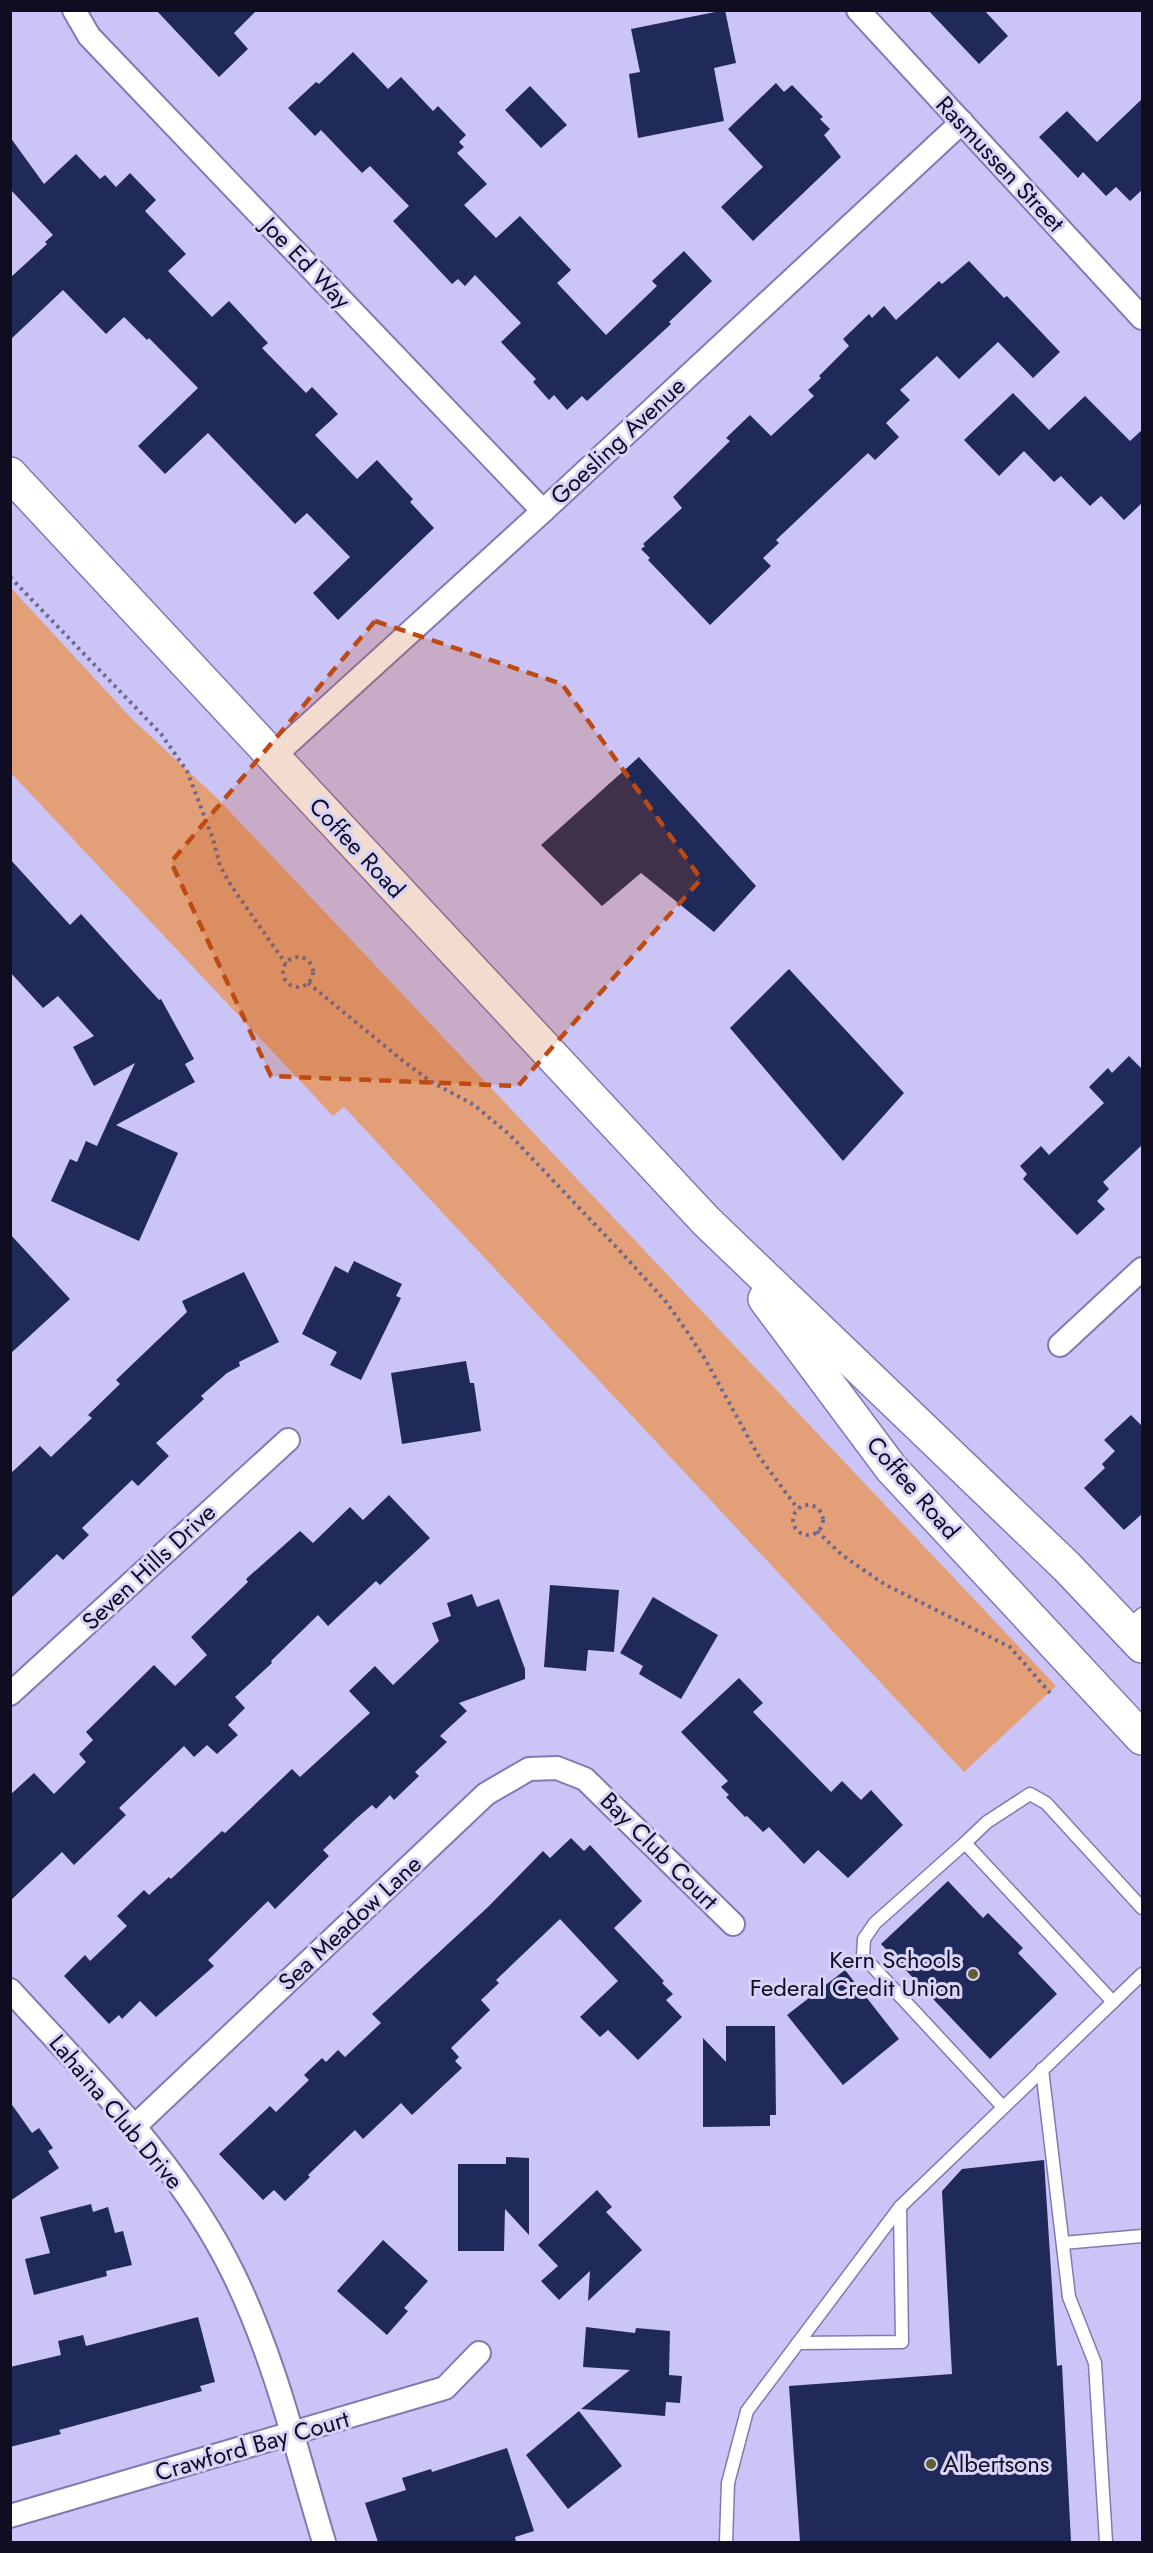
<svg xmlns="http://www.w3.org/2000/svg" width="1153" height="2553" font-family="Jost,sans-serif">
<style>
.green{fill:#e39f77}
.building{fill:#202a5a}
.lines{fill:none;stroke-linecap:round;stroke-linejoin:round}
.lane-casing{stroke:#8379b2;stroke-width:15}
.street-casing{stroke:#8379b2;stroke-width:26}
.secondary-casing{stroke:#8379b2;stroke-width:36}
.path{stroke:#6d688b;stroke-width:4;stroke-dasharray:3 4.5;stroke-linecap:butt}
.lane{stroke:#fff;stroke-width:12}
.street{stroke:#fff;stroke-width:22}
.secondary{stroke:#fff;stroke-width:33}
.marked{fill:#bd4a10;fill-opacity:0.2;stroke:#bd4a10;stroke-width:4.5;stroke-dasharray:12 8;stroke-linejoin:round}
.poi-dot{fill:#5e612e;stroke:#d8d3f9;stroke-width:2}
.labels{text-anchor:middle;stroke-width:6;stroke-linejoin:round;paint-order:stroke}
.street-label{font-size:24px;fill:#100c21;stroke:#d8d3f9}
.poi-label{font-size:24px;fill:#100c21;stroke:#d8d3f9;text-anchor:end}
</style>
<rect width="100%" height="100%" fill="#cbc4f6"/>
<path class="green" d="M 11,588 L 132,719 L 218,799 L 1056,1686 L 964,1772 L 344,1107 L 333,1116 L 11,773 Z"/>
<g class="building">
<path d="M 156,10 L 257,10 L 234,33 L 248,49 L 219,77 Z"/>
<path d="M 725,10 L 736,63 L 714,68 L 724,121 L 638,138 L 629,74 L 640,72 L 631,29 Z"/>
<path d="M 928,10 L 984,10 L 1008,36 L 979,64 Z"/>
<path d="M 353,52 L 388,89 L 401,77 L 433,111 L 438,106 L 466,135 L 459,142 L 464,147 L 457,153 L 487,184 L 464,205 L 496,238 L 520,216 L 571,270 L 557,283 L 606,335 L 657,286 L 652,281 L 684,251 L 712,281 L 669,322 L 671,324 L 587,401 L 582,396 L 567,410 L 554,395 L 549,400 L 533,382 L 536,379 L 501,342 L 521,323 L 475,275 L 465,286 L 458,279 L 452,284 L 393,221 L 409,206 L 370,166 L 362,173 L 321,130 L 315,136 L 288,108 L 316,82 L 319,84 Z"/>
<path d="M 776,83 L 784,92 L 792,85 L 823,117 L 820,119 L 830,129 L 824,135 L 841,157 L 753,241 L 721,207 L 763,167 L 728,129 Z"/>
<path d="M 530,86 L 567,125 L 541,148 L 505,110 Z"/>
<path d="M 1143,98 L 1143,189 L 1130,201 L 1116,187 L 1106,196 L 1083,172 L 1078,178 L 1039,137 L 1067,111 L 1097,142 Z"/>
<path d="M 10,137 L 44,184 L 76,154 L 100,179 L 105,175 L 116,187 L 130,173 L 156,200 L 145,211 L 186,254 L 168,271 L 212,317 L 229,301 L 268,343 L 262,348 L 306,393 L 312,387 L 338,414 L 315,435 L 357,479 L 377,460 L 413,499 L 410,502 L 434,528 L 338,620 L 313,593 L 350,557 L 307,513 L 295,524 L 208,433 L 165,474 L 138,446 L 198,388 L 149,338 L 147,340 L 124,317 L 106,334 L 63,290 L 10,340 L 10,278 L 47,244 L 45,242 L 53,235 L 10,189 Z"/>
<path d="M 969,261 L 1004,298 L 1007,296 L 1060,352 L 1033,378 L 998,342 L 959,379 L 937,356 L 900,390 L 910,400 L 886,423 L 899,437 L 875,460 L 868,453 L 776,540 L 779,543 L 763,558 L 771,566 L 710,625 L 648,560 L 650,558 L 641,549 L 645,546 L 643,544 L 682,508 L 673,497 L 730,441 L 726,438 L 750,415 L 771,436 L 814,396 L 808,390 L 821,378 L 819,376 L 849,346 L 843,339 L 869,314 L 872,318 L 884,306 L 896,320 L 939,281 L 942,284 Z"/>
<path d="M 1013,393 L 1049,430 L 1085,396 L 1130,441 L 1143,429 L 1143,502 L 1124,520 L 1101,496 L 1090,506 L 1061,476 L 1054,482 L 1024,451 L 999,476 L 964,440 Z"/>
<path d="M 639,757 L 756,886 L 714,932 L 641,873 L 602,906 L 541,845 Z"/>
<path d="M 10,859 L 70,925 L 81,914 L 159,1000 L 161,999 L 194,1059 L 185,1064 L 195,1082 L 116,1125 L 178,1153 L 139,1241 L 51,1201 L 70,1159 L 77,1162 L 86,1141 L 97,1146 L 135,1063 L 94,1086 L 73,1047 L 94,1036 L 58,996 L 43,1008 L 10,972 Z"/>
<path d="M 789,969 L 904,1093 L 843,1161 L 730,1028 Z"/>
<path d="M 1129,1056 L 1143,1070 L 1143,1144 L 1103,1182 L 1109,1189 L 1097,1201 L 1105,1209 L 1077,1235 L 1023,1179 L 1027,1174 L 1020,1166 L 1041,1146 L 1049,1155 L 1104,1103 L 1089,1087 L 1108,1068 L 1112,1073 Z"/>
<path d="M 10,1234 L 70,1299 L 10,1354 Z"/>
<path d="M 354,1261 L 402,1284 L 396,1296 L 401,1298 L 361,1380 L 330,1365 L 337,1352 L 302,1334 L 335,1266 L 348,1273 Z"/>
<path d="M 244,1272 L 279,1342 L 239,1362 L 240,1366 L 227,1373 L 201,1396 L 204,1399 L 156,1443 L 169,1456 L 138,1486 L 132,1480 L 82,1528 L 89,1535 L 63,1560 L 57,1554 L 10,1599 L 10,1474 L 40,1446 L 51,1457 L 92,1418 L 88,1415 L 120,1384 L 116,1380 L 187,1312 L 182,1301 Z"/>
<path d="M 466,1361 L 470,1383 L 474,1383 L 481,1431 L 402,1444 L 391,1373 Z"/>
<path d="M 1131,1415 L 1143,1427 L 1143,1513 L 1124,1530 L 1084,1488 L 1105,1468 L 1102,1464 L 1115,1451 L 1104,1440 Z"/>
<path d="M 389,1495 L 430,1538 L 380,1585 L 376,1581 L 328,1626 L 318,1615 L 271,1661 L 272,1663 L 235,1697 L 245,1708 L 228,1725 L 238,1735 L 217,1754 L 207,1745 L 194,1757 L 184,1746 L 119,1808 L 126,1815 L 74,1865 L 62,1852 L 10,1901 L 10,1795 L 34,1773 L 54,1794 L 86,1762 L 79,1754 L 93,1740 L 86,1732 L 154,1665 L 175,1686 L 207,1655 L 191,1637 L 248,1582 L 246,1579 L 300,1531 L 313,1543 L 350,1507 L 363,1520 Z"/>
<path d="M 550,1585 L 619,1590 L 614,1652 L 588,1650 L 586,1671 L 544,1667 Z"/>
<path d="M 472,1594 L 477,1607 L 499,1599 L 525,1669 L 525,1679 L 459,1703 L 467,1711 L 440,1736 L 447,1742 L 415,1772 L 419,1776 L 394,1800 L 390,1795 L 376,1809 L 372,1805 L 358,1817 L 323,1850 L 329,1856 L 275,1909 L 268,1901 L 208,1960 L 214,1966 L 156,2017 L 140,2001 L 122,2019 L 119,2015 L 109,2024 L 64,1976 L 85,1955 L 90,1961 L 127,1926 L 117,1916 L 144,1890 L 149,1895 L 169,1877 L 171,1879 L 222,1831 L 225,1833 L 292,1769 L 300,1777 L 370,1713 L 349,1691 L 375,1666 L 393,1685 L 439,1641 L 432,1623 L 451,1616 L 447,1603 Z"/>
<path d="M 653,1597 L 718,1635 L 681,1699 L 639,1674 L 643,1666 L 620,1653 Z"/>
<path d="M 739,1678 L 763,1703 L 753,1712 L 831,1792 L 842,1781 L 861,1800 L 871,1790 L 903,1825 L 848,1878 L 818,1850 L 804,1864 L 769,1827 L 763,1832 L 747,1816 L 745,1817 L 726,1797 L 729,1795 L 721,1787 L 728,1781 L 681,1732 Z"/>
<path d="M 571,1838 L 584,1851 L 590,1845 L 642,1901 L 614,1928 L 664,1981 L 662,1983 L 673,1994 L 666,2000 L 682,2017 L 638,2060 L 608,2030 L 600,2037 L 580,2017 L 618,1981 L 560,1919 L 496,1980 L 499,1983 L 481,2000 L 490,2010 L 451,2048 L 459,2057 L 455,2061 L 462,2068 L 412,2115 L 401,2103 L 363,2139 L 355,2130 L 308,2175 L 310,2177 L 285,2201 L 274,2190 L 263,2200 L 219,2154 L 270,2106 L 276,2112 L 309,2080 L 304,2075 L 322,2058 L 326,2062 L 338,2050 L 345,2057 L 381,2023 L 372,2014 L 488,1907 L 543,1851 L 550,1858 Z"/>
<path d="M 948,1881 L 983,1918 L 988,1913 L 1023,1948 L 1018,1953 L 1057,1994 L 990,2059 L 881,1944 Z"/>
<path d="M 845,1970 L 899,2039 L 843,2085 L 787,2015 Z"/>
<path d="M 726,2026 L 775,2026 L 776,2115 L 770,2115 L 770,2126 L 703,2127 L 703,2038 L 726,2062 Z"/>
<path d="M 10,2102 L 32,2133 L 39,2128 L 53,2148 L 48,2151 L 59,2168 L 10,2201 Z"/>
<path d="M 506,2157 L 529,2158 L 529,2235 L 505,2209 L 504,2251 L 458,2251 L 458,2164 L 506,2164 Z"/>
<path d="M 1044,2160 L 1057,2366 L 1062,2365 L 1071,2542 L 800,2542 L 789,2386 L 952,2374 L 942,2191 L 962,2169 Z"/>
<path d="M 597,2190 L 612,2207 L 606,2212 L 642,2250 L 588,2301 L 590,2271 L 559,2300 L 541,2281 L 558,2266 L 538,2245 Z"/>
<path d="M 91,2204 L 93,2212 L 108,2207 L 115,2233 L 123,2231 L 132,2265 L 106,2271 L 107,2276 L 34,2295 L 25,2259 L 50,2253 L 40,2217 Z"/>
<path d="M 383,2240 L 428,2281 L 404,2308 L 408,2311 L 387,2335 L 337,2291 Z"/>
<path d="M 198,2317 L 215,2382 L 200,2386 L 202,2391 L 59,2430 L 61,2434 L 10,2447 L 10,2367 L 61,2355 L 58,2341 L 83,2335 L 86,2346 Z"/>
<path d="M 586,2327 L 635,2333 L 636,2328 L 670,2331 L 669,2375 L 682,2376 L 680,2403 L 666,2402 L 665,2416 L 581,2409 L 630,2370 L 583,2367 Z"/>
<path d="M 579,2411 L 622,2466 L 568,2509 L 526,2455 Z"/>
<path d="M 507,2448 L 534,2531 L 515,2537 L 516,2542 L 378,2542 L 365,2503 L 406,2490 L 402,2478 L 431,2469 L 432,2472 Z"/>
</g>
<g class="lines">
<defs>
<g id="lane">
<path d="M 1127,1628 L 1142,1614"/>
<path d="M 965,1843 L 875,1923 L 864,1939 L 863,1956 L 1003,2107"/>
<path d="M 1113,2002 L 965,1843 L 987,1822 L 1030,1794 L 1046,1803 L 1142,1908"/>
<path d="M 1042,2069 L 1069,2297 L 1095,2363 L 1106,2542"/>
<path d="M 1063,2243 L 1142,2236"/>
<path d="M 798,2343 L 902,2342 L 900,2207"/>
<path d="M 726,2542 L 728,2483 L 747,2411 L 900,2207 L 1142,1974"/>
</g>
<g id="street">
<path d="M 74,10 L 89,36 L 543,511"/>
<path d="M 858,10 L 1142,318"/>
<path d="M 273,757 L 543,511 L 962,122"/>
<path d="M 1060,1345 L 1142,1269"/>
<path d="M 10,1694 L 288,1440"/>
<path d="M 10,1990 C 92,2080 181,2165 234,2275 C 275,2359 297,2453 324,2542"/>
<path d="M 135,2126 L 486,1794 L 529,1769 L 557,1768 L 585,1779 L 733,1924"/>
<path d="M 10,2516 L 445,2388 L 479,2353"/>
</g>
<g id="secondary">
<path d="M 10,474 L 706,1221 L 1067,1567 L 1142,1646"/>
<path d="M 765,1299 L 891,1468 L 1142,1738"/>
</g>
</defs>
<use href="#lane" class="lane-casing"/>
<use href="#street" class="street-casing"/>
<use href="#secondary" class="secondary-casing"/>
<g class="path">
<path d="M 10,577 L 161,734 L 187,771 L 213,839 L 220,866 L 232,887 L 286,964"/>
<circle cx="298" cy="972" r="15"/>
<path d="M 308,983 L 402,1060 L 430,1081 L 474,1105 L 510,1135 L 621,1252 L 667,1303 L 690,1336 L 705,1359 L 758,1455 L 798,1509"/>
<circle cx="808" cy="1520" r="15"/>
<path d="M 817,1531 L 842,1555 L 884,1584 L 1010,1647 L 1050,1693"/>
</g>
<use href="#lane" class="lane"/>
<use href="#street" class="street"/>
<use href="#secondary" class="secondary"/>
</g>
<path class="marked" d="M 375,621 L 562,684 L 701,879 L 518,1086 L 271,1076 L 171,862 Z"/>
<g class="poi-dot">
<circle cx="973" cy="1974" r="6"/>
<circle cx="931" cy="2464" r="6"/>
</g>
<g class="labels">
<g class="street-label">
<text transform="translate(1000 164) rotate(47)" y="8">Rasmussen Street</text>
<text transform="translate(306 263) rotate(46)" y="8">Joe Ed Way</text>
<text transform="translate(618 441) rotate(-43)" y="8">Goesling Avenue</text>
<text transform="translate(357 848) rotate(47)" y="8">Coffee Road</text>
<text transform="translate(913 1488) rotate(49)" y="8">Coffee Road</text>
<text transform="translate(149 1567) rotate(-43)" y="8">Seven Hills Drive</text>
<text transform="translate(659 1851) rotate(45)" y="8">Bay Club Court</text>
<text transform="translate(350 1923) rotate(-43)" y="8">Sea Meadow Lane</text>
<text transform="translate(116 2112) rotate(50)" y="8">Lahaina Club Drive</text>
<text transform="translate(252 2446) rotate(-16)" y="8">Crawford Bay Court</text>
</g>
<g class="poi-label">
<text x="961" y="1968">Kern Schools<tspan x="961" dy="28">Federal Credit Union</tspan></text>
<text x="943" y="2472" text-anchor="start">Albertsons</text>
</g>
</g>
<rect width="1153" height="2553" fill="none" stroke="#100c21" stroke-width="24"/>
</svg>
